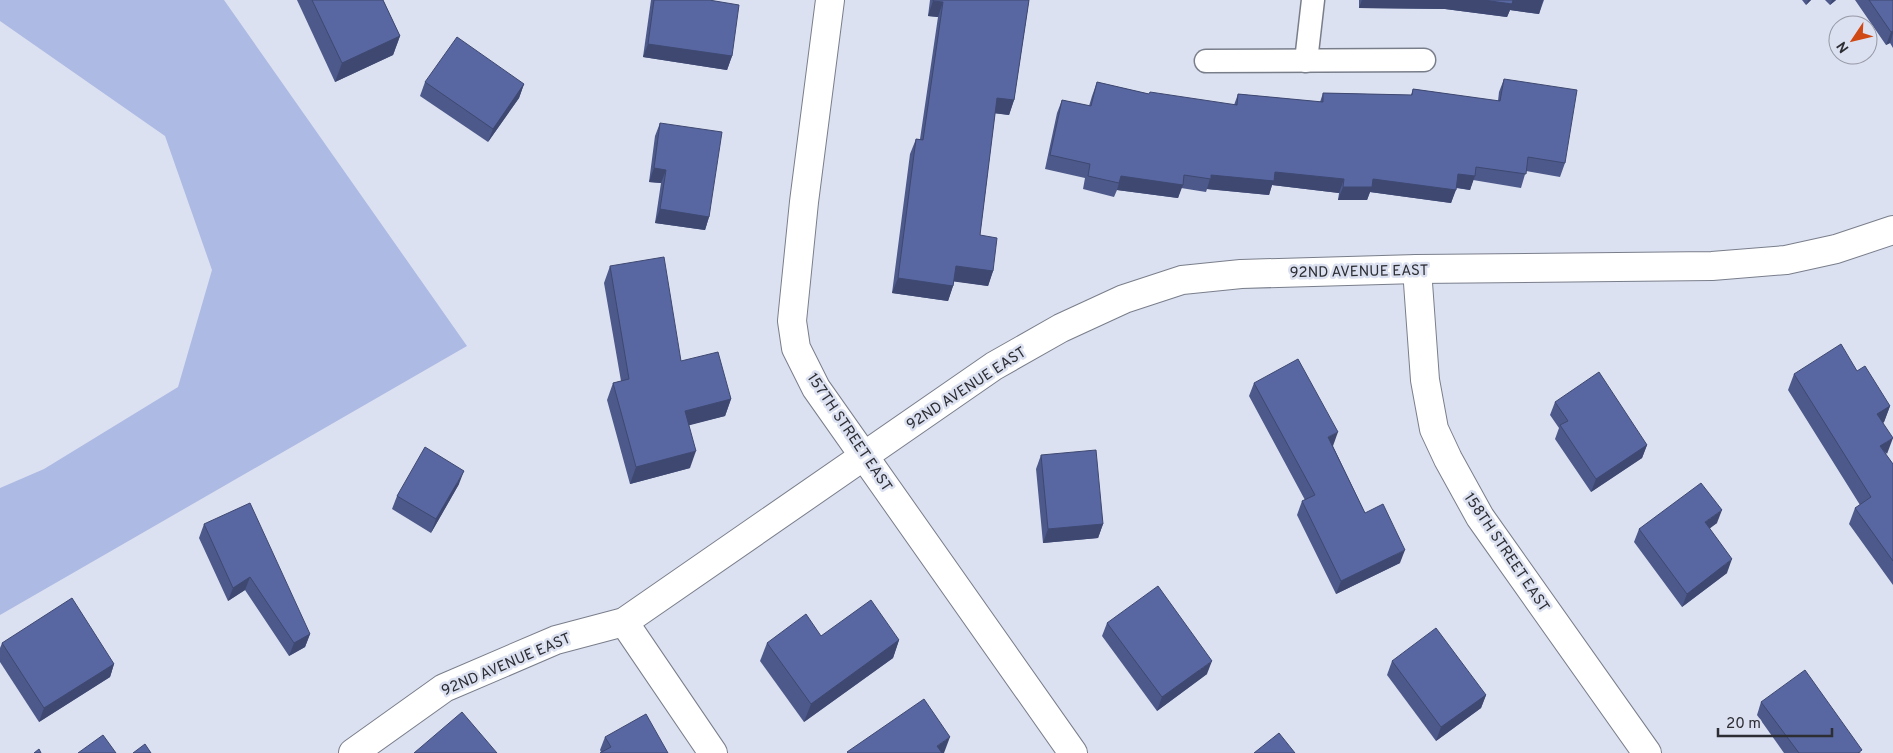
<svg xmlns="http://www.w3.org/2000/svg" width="1893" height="753" font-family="Overpass,sans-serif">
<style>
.green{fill:#adbae3}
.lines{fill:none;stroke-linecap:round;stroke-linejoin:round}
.lane-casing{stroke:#797e8b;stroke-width:25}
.street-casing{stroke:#797e8b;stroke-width:30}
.lane{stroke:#fff;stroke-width:22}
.street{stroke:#fff;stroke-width:28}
.wall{fill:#4c598a}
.shaded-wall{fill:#3e4871}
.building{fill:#5867a1;stroke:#3e4871}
.labels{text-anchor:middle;stroke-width:5;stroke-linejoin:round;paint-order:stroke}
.street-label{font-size:15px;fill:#2d2e34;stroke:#dce1f1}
</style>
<rect width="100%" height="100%" fill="#dce1f1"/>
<path class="green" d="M 0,0 L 224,0 L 467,346 L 0,615 L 0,488 L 44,469 L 178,387 L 212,270 L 165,136 L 0,21 Z"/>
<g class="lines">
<defs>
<g id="lane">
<path d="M 1206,61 L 1424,60"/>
<path d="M 1306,61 L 1313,0"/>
</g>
<g id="street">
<path d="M 830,0 L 804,202 L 792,321 L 796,348 L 816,388 L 1073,753"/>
<path d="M 1417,269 L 1425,380 L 1434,429 L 1448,459 L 1480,517 L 1647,753"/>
<path d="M 624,622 L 713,753"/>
<path d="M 353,753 L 444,688 L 556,640 L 624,622 L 994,366 L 1061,328 L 1124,299 L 1182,280 L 1241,274 L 1417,269 L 1712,266 L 1786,260 L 1836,249 L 1893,230"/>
</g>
</defs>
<use href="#lane" class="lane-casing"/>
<use href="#street" class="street-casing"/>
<use href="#lane" class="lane"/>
<use href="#street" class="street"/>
</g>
<g class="wall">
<path d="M 297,0 L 383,0 L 400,36 L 393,55 L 335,82 Z"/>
<path d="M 651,0 L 709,0 L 732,56 L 727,70 L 643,57 Z"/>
<path d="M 930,0 L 1029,0 L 1014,100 L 1009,115 L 995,113 L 980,235 L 993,271 L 988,286 L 954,281 L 953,286 L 948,301 L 892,293 L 910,154 L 916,139 L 920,139 L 938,17 L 928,16 Z"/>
<path d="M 1359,0 L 1544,0 L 1539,14 L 1510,10 L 1507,17 L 1445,9 L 1359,8 Z"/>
<path d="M 1802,0 L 1811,0 L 1806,5 Z"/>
<path d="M 1825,0 L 1836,0 L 1830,5 Z"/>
<path d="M 1855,0 L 1893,0 L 1893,48 L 1890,43 L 1886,45 Z"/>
<path d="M 1504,79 L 1565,163 L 1560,177 L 1526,171 L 1521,188 L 1473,180 L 1470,190 L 1456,188 L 1451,203 L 1370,192 L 1367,200 L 1338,200 L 1339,193 L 1272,185 L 1269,195 L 1207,189 L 1206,192 L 1181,188 L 1178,198 L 1117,190 L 1114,197 L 1083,189 L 1085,178 L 1045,169 L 1057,113 L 1062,100 L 1089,106 L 1092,96 L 1097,82 L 1149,94 L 1234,105 L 1238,94 L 1320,102 L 1323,93 L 1411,95 L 1413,89 L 1498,101 L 1499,92 Z"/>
<path d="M 425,82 L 524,84 L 519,98 L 488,142 L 420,96 Z"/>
<path d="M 660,123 L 709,217 L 705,230 L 655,223 L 661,183 L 649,182 L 655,136 Z"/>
<path d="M 610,266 L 681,361 L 731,399 L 725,416 L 688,425 L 690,468 L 630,484 L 607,400 L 613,383 L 621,381 L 604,283 Z"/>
<path d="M 1857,371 L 1890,406 L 1884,422 L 1883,423 L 1886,455 L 1893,464 L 1893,585 L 1849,524 L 1855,508 L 1860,505 L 1788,390 L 1794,374 Z"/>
<path d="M 1254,383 L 1333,446 L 1365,513 L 1400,563 L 1336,594 L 1297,515 L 1302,501 L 1305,500 L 1249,396 Z"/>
<path d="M 1555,402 L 1647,445 L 1642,458 L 1591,492 L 1555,439 L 1559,428 L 1550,415 Z"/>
<path d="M 1041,455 L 1103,524 L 1098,538 L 1043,543 L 1036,469 Z"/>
<path d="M 459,484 L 431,533 L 392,509 L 397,496 Z"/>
<path d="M 1717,523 L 1709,528 L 1727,573 L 1682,607 L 1634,542 L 1639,529 Z"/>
<path d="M 204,524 L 310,634 L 305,647 L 289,656 L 245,590 L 228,601 L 199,538 Z"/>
<path d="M 1107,623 L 1207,674 L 1157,711 L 1102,636 Z"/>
<path d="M 821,636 L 899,640 L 893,658 L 804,722 L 760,661 L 767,643 Z"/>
<path d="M 2,643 L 114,664 L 110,677 L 39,722 L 0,662 L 0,648 Z"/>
<path d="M 1392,661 L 1486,695 L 1481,708 L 1436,741 L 1387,675 Z"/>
<path d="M 1761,702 L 1861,753 L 1784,753 L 1757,715 Z"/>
<path d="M 605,737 L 668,753 L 601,752 L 600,750 Z"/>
</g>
<g class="shaded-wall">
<path d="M 1362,0 L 1543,0 L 1539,14 L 1510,10 L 1507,17 L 1445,9 L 1359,8 Z"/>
<path d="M 1808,0 L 1811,0 L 1806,5 Z"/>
<path d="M 1832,0 L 1836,0 L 1830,5 Z"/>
<path d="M 933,1 L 943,2 L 938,17 L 928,16 Z"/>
<path d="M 1893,31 L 1893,33 L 1890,43 L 1886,45 L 1891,32 Z"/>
<path d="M 400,36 L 393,55 L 335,82 L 342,63 Z"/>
<path d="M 648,44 L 732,56 L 727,70 L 643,57 Z"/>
<path d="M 524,84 L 519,98 L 488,142 L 493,129 Z"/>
<path d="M 997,98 L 1014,100 L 1009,115 L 992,113 Z"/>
<path d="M 654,168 L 666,170 L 661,183 L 649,182 Z"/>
<path d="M 1275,172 L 1344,179 L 1339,193 L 1272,185 L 1269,195 L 1207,189 L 1211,175 Z"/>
<path d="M 1458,174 L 1475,176 L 1470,190 L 1453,187 Z"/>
<path d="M 1121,176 L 1183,185 L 1178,198 L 1117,190 Z"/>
<path d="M 1373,179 L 1456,190 L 1451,203 L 1370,192 L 1367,200 L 1338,200 L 1343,187 Z"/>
<path d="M 660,209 L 709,217 L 705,230 L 655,223 Z"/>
<path d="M 956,266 L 993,271 L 988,286 L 950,281 Z"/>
<path d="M 898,278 L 953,286 L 948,301 L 892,293 Z"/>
<path d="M 731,399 L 725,416 L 679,428 L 685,411 Z"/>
<path d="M 1890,406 L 1884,422 L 1871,430 L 1877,414 Z"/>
<path d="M 1338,432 L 1333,446 L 1323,451 L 1328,437 Z"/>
<path d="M 1893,438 L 1887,454 L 1880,446 Z"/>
<path d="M 1647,445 L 1642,458 L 1591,492 L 1596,479 Z"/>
<path d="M 696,451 L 690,468 L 630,484 L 636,467 Z"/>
<path d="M 464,471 L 459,484 L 431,533 L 436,519 Z"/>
<path d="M 1722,510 L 1717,523 L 1700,536 L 1705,522 Z"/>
<path d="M 1103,524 L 1098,538 L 1043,543 L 1048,529 Z"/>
<path d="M 1405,550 L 1400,563 L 1336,594 L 1341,581 Z"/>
<path d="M 1732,559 L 1727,573 L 1682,607 L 1687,594 Z"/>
<path d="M 250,577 L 245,590 L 228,601 L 233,588 Z"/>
<path d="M 310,634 L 305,647 L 289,656 L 294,643 Z"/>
<path d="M 899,640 L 893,658 L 804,722 L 811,704 Z"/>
<path d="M 1212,661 L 1207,674 L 1157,711 L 1162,697 Z"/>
<path d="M 114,664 L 110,677 L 39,722 L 44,708 Z"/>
<path d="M 1486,695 L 1481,708 L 1436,741 L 1441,727 Z"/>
<path d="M 950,737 L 944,753 L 935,753 L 937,746 Z"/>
</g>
<g class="building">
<path d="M 312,0 L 383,0 L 400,36 L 342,63 Z"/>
<path d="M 654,0 L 709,0 L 739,5 L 732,56 L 648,44 Z"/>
<path d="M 933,0 L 1029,0 L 1014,100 L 997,98 L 980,235 L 997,238 L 993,271 L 956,266 L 953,286 L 898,278 L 916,139 L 923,140 L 943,2 L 933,1 Z"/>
<path d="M 1483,0 L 1513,0 L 1512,4 Z"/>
<path d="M 1869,0 L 1893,0 L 1893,31 L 1891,32 Z"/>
<path d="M 457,37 L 524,84 L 493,129 L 425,82 Z"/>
<path d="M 1504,79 L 1577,90 L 1565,163 L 1528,157 L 1526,174 L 1476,167 L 1475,176 L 1458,174 L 1456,190 L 1373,179 L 1372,187 L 1343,187 L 1344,179 L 1275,172 L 1274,181 L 1211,175 L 1211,179 L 1184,175 L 1183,185 L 1121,176 L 1119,183 L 1088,176 L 1090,164 L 1050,155 L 1062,100 L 1091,106 L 1097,82 L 1149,94 L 1150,92 L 1237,105 L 1238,94 L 1323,102 L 1323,93 L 1412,95 L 1413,89 L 1500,101 Z"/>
<path d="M 660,123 L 722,132 L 709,217 L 660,209 L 666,170 L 654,168 Z"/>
<path d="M 664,257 L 681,361 L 718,352 L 731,399 L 685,411 L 696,451 L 636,467 L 613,383 L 629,379 L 610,266 Z"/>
<path d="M 1841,344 L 1857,371 L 1865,366 L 1890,406 L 1877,414 L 1893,438 L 1880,446 L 1893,464 L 1893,561 L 1855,508 L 1871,497 L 1794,374 Z"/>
<path d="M 1298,359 L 1338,432 L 1328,437 L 1365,513 L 1383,504 L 1405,550 L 1341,581 L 1302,501 L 1315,495 L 1254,383 Z"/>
<path d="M 1599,372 L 1647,445 L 1596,479 L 1560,425 L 1568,421 L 1555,402 Z"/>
<path d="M 425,447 L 464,471 L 436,519 L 397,496 Z"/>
<path d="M 1096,450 L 1103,524 L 1048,529 L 1041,455 Z"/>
<path d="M 1701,483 L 1722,510 L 1705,522 L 1732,559 L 1687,594 L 1639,529 Z"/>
<path d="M 250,503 L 310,634 L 294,643 L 250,577 L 233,588 L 204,524 Z"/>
<path d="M 1158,586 L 1212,661 L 1162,697 L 1107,623 Z"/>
<path d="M 72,598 L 114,664 L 44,708 L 2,643 Z"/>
<path d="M 871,600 L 899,640 L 811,704 L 767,643 L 806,614 L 821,636 Z"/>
<path d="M 1436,628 L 1486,695 L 1441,727 L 1392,661 Z"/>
<path d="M 1805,670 L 1862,750 L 1858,753 L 1799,753 L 1761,702 Z"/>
<path d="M 924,699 L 950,737 L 937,746 L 942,753 L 848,753 L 847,752 Z"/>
<path d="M 462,712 L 497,753 L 414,753 Z"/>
<path d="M 646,714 L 668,753 L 600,753 L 611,747 L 605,737 Z"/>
<path d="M 1279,733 L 1295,753 L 1254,753 Z"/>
<path d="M 103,735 L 116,753 L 78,753 Z"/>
<path d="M 145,744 L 151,753 L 133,753 Z"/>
<path d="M 39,749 L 41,753 L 34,753 Z"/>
</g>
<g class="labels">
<g class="street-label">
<text transform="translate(1359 271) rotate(-1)" y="5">92ND AVENUE EAST</text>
<text transform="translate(966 388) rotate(-33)" y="5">92ND AVENUE EAST</text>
<text transform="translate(850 432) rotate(56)" y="5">157TH STREET EAST</text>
<text transform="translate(1507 552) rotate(56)" y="5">158TH STREET EAST</text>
<text transform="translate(506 664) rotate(-23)" y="5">92ND AVENUE EAST</text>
</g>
</g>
<g transform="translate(1853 40) rotate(235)"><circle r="24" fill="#dce1f1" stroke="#9699a5"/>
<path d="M0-4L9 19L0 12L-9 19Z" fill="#d04914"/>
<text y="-8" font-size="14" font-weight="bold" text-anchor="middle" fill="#2d2e34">N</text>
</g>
<path d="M1718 728v8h114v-8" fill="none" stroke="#2d2e34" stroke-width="2.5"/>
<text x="1726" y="728" font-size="15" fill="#2d2e34" stroke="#dce1f1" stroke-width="4" paint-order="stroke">20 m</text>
</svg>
